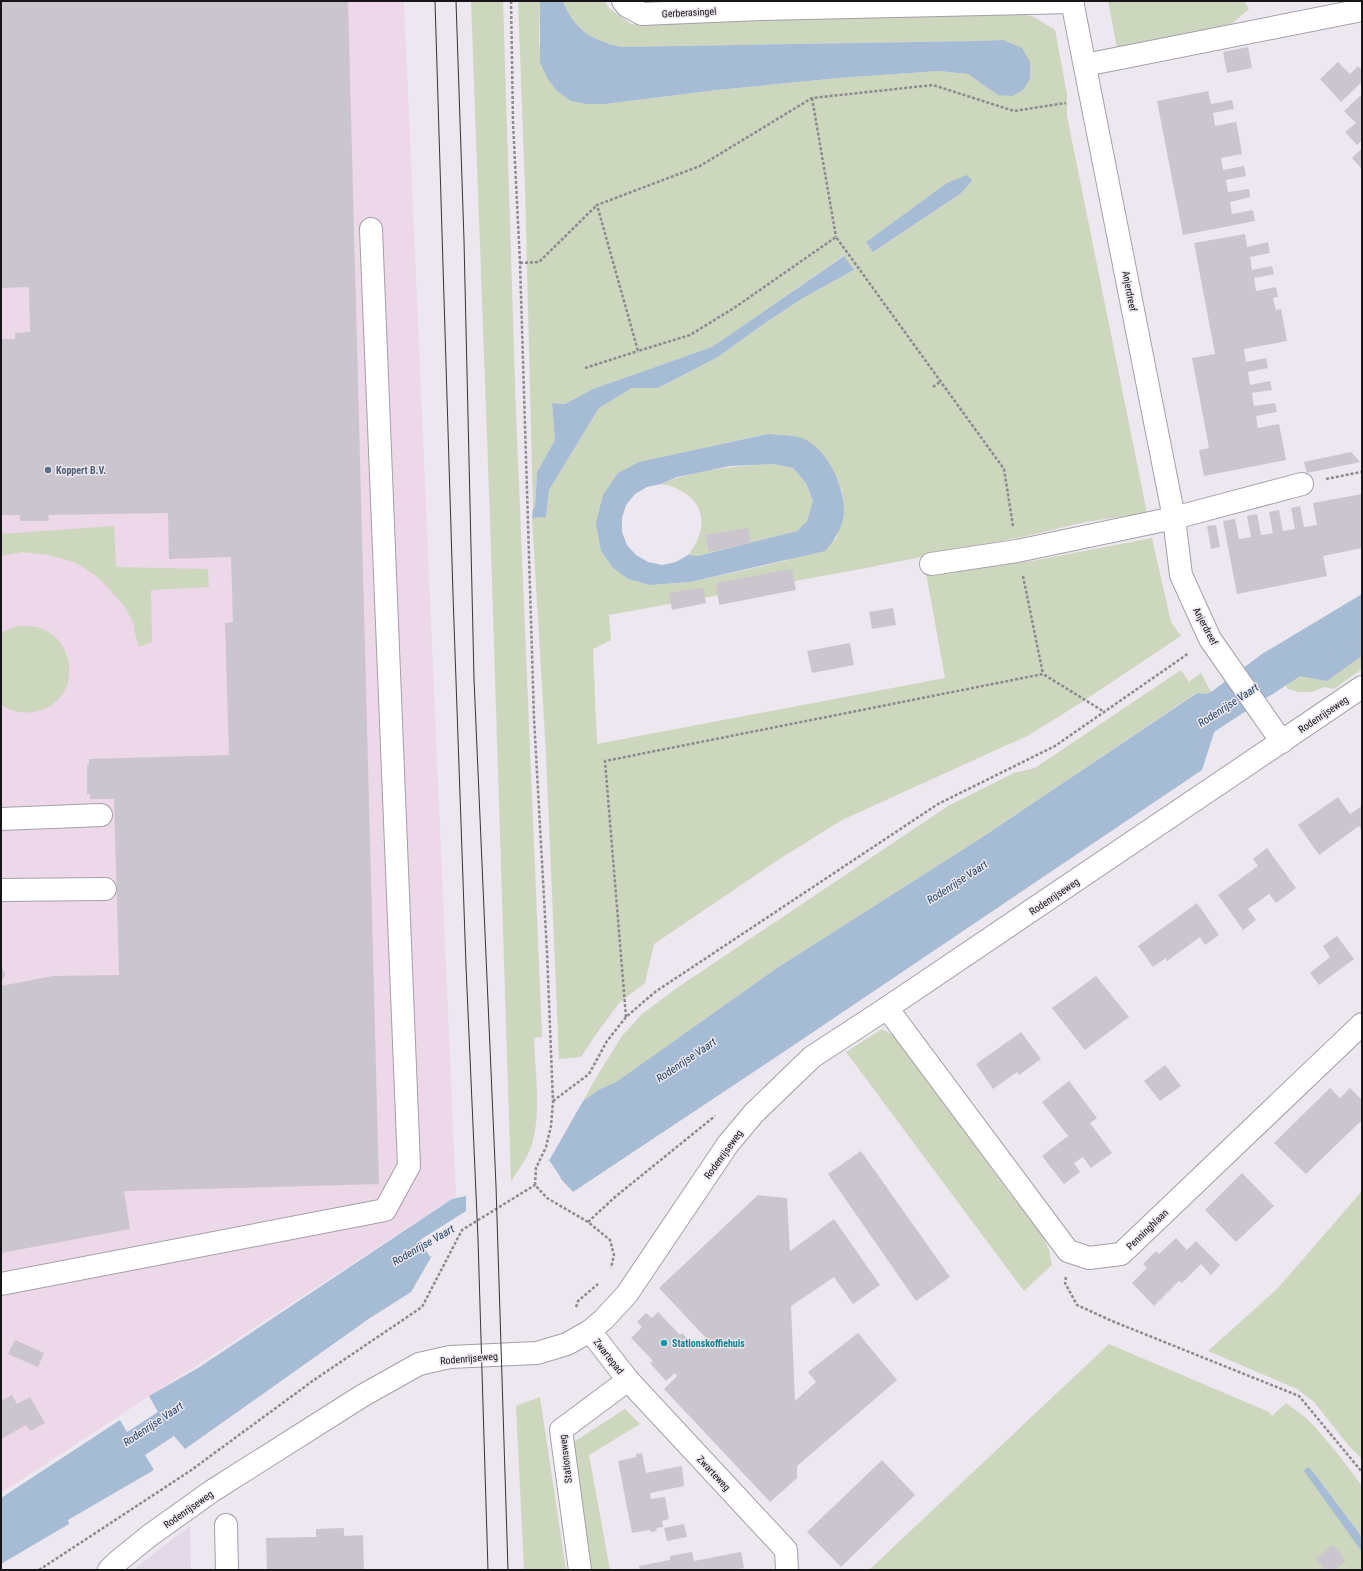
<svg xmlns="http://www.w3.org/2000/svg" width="1363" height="1571" font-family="'Roboto Condensed',sans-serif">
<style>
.built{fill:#e2d8e7}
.industrial{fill:#ecd8e8}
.green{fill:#ccd7be;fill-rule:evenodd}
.water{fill:#a6bcd4;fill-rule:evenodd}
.pier{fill:#ede7f0}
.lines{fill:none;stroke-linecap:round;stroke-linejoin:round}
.canal{stroke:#a6bcd4;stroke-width:30}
.building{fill:#cbc5ce}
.minor-casing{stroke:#a59fa8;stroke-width:24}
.path{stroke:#8d898f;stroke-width:2.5;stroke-dasharray:3 2;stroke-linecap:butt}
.minor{stroke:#fff;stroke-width:22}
.tram{stroke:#383539;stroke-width:1}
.service-dot{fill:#5c6f8a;stroke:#ede7f0;stroke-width:1.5}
.culture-dot{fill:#0f9aa8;stroke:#ede7f0;stroke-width:1.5}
.labels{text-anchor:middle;stroke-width:3;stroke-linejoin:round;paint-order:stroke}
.street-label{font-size:10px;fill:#161417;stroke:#ede7f0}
.service-label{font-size:10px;font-weight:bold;fill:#4e5e75;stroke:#ede7f0;text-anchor:start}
.culture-label{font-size:10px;font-weight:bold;fill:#0d838f;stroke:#ede7f0;text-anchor:start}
.water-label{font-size:11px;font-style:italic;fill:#1d4062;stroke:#ede7f0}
</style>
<rect width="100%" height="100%" fill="#ede7f0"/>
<path class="built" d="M 190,1526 L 191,1570 L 133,1570 Z"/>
<path class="industrial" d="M 1,1 L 404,1 L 456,1196 L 1,1493 Z"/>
<g class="green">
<path d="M 471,1 L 503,1 L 516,415 L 542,1037 L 534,1038 C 535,1073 542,1114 531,1147 C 527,1159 517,1171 511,1182 L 490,518 Z"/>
<path d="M 518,1 L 540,1 L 539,44 L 571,101 L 586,104 L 605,104 L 717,90 L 839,78 L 939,71 L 968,74 L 998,95 L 1003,40 L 973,41 L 622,47 C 593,41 574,30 563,1 L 605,1 L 609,8 L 631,24 L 650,24 L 1011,11 L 1034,17 L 1055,30 L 1067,94 L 1067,116 L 1147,513 L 1085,522 L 1027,536 L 861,569 L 609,615 L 611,640 L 593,649 L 597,744 L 945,678 L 926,573 L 1032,561 L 1152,538 L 1171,622 L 1181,636 L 1082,702 L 1029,735 L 842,820 L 781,858 L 654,944 L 645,983 L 619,1003 L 597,1033 L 581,1057 L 559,1059 L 546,754 L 532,518 L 546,517 L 549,490 L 599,408 L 632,388 L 658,388 L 718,357 L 765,323 L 803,298 L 854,270 L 843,256 L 712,347 L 593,389 L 565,404 L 552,403 L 555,440 L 537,472 L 535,507 L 533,509 L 525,187 ZM 972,181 L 960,194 L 873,252 L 866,242 L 947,183 ZM 768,434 L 833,470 L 842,490 L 844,514 L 836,539 L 785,561 L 690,582 L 650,585 L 628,579 L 613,568 L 601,551 L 639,462 Z"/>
<path d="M 1108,1 L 1244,1 L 1249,9 L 1230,25 L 1117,48 Z"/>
<path d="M 773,464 L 793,468 L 806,483 L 813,501 L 807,521 L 797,531 L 698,556 L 688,555 C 714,523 701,491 661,484 C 696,469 735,466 773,464 Z"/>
<path d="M 114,526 L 116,567 L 208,569 L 209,587 L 151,590 L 152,642 L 139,647 L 134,629 L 134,625 L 125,607 L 101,580 L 92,573 L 74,562 L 48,555 L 23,552 L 1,556 L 1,534 Z"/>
<path d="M 18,626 C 27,626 36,625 45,630 C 65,640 74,664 67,685 C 58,712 24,720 1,705 L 1,633 L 5,631 Z"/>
<path d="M 1362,656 L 1362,669 L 1334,689 L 1324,687 L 1312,692 L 1299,692 L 1288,689 L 1274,672 L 1327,681 Z"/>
<path d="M 1181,670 L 1189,682 L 1201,673 L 1211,692 L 1206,694 L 1196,693 L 981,838 L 777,968 L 616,1082 L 598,1090 L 583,1101 L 597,1076 L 622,1036 L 642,1014 L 677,988 L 948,806 L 1014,773 L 1035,768 Z"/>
<path d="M 882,1029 L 896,1037 L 1010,1194 L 1040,1230 L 1049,1250 L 1052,1265 L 1024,1291 L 846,1052 Z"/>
<path d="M 1362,1191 L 1362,1459 L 1348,1445 L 1314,1402 L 1297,1389 L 1208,1351 L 1278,1288 Z"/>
<path d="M 1109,1344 L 1269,1412 L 1272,1416 L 1286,1403 L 1306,1418 L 1315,1427 L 1338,1454 L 1362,1486 L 1362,1537 L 1311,1469 L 1362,1552 L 1362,1570 L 869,1570 Z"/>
<path d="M 540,1397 L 566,1570 L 524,1570 L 516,1406 Z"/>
<path d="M 625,1409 L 640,1424 L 589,1455 L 610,1570 L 587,1570 L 569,1445 Z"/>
</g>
<g class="water">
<path d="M 540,1 L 563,1 C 574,30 593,41 622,47 L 973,41 L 1003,40 L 1022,48 L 1030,62 L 1030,79 L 1023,90 L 1012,96 L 998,95 L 968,74 L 939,71 L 839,78 L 717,90 L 605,104 L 586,104 L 571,101 L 557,91 L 547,78 L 540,62 Z"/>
<path d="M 967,175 L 972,181 L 960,194 L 873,252 L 866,242 L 947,183 Z"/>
<path d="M 844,256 L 854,270 L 803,298 L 765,323 L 718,357 L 658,388 L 632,388 L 599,408 L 549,490 L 546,517 L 532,518 L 533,509 L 535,507 L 537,472 L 555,440 L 552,403 L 565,404 L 593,389 L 712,347 Z"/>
<path d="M 768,434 C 777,435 793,435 802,438 C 827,448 845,486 844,513 C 843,527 834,541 825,551 L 690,582 L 650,585 L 628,579 L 613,568 L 601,551 L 596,523 L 603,495 L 618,473 L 639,462 ZM 773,464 L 793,468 L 806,483 L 813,501 L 807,521 L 797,531 L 698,556 L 688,555 L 676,562 L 662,565 L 648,562 L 636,555 L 627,545 L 622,532 L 622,518 L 626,505 L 635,494 L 647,487 L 661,484 L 677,477 L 730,466 Z"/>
<path d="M 1362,594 L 1362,656 L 1327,681 L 1274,672 L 1222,708 L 1202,770 L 788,1049 L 573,1192 L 560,1178 L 433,1254 L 411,1292 L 370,1318 L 185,1449 L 174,1436 L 145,1455 L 154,1470 L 68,1520 L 69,1524 L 1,1564 L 1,1498 L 120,1420 L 127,1432 L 158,1412 L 149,1396 L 198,1368 L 452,1199 L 466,1196 L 466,1212 L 546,1162 L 550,1159 L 583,1101 L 598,1090 L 616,1082 L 777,968 L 981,838 L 1197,693 L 1206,694 L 1211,692 L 1262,654 Z"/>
<path d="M 1307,1467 L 1311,1469 L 1362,1537 L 1362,1552 L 1304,1471 Z"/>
</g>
<path class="pier" d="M 549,1160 L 561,1178 L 511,1209 L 430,1257 L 420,1240 L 466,1211 L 466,1194 L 468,1195 L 468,1208 Z"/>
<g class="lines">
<path class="canal" d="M 1188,731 L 1362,618"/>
</g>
<g class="building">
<path d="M 1,1 L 348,1 L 379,1184 L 124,1191 L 130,1229 L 1,1253 L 1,986 L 53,976 L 119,975 L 114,799 L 90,799 L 90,794 L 87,794 L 87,765 L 89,765 L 89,759 L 229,755 L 225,623 L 233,622 L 231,557 L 169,559 L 168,513 L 48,515 L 49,521 L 20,521 L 20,515 L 1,515 L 1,339 L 15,339 L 15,333 L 30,332 L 29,287 L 1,288 Z"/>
<path d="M 1248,47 L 1252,68 L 1227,73 L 1223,52 Z"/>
<path d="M 1338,62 L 1350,74 L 1358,66 L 1362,71 L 1362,82 L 1341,102 L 1320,79 Z"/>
<path d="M 1208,91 L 1211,104 L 1232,100 L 1234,109 L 1213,113 L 1215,126 L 1236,122 L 1238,131 L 1242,154 L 1221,158 L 1223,170 L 1244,166 L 1246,176 L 1226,180 L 1228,192 L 1249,189 L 1250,197 L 1230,202 L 1232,214 L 1253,210 L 1255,221 L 1183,235 L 1157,101 Z"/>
<path d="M 1362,94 L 1362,140 L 1357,145 L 1345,132 L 1356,123 L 1344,111 Z"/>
<path d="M 1362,148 L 1362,169 L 1352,158 Z"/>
<path d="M 1245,234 L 1247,247 L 1268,242 L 1270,253 L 1250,257 L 1252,270 L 1272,266 L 1274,274 L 1254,278 L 1256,291 L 1276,287 L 1278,297 L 1273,298 L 1276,310 L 1281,309 L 1287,341 L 1244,349 L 1246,362 L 1266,358 L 1268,368 L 1248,372 L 1250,385 L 1270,381 L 1272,390 L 1252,393 L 1254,406 L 1275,403 L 1277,412 L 1256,416 L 1258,428 L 1279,424 L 1286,460 L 1204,476 L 1199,450 L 1209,448 L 1192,358 L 1215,354 L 1194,243 Z"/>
<path d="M 1351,452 L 1360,462 L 1307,473 L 1304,462 Z"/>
<path d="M 1362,494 L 1362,548 L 1323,556 L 1327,576 L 1237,594 L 1223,521 L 1235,519 L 1239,539 L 1251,537 L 1247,516 L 1257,514 L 1261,535 L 1273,533 L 1269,512 L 1279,510 L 1283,531 L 1295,529 L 1291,508 L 1300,506 L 1304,527 L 1317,525 L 1313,503 Z"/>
<path d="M 1216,525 L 1220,547 L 1211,549 L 1207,526 Z"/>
<path d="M 748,528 L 751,543 L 709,552 L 705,535 Z"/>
<path d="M 792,569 L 796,590 L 719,605 L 716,583 Z"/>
<path d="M 703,587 L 706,603 L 672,610 L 669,593 Z"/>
<path d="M 893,608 L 896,625 L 872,629 L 869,612 Z"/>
<path d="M 850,643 L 854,665 L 812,673 L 807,651 Z"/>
<path d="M 1338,797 L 1350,814 L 1362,806 L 1362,831 L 1359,826 L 1319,855 L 1298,825 Z"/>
<path d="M 1267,848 L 1296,888 L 1276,903 L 1269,894 L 1248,909 L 1256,920 L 1243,930 L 1218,895 L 1258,866 L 1253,859 Z"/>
<path d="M 1197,903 L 1219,935 L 1205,945 L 1200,937 L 1167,961 L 1166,958 L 1153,967 L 1138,946 Z"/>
<path d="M 1337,936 L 1354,959 L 1319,985 L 1310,973 L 1330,957 L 1323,946 Z"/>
<path d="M 1,967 L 5,973 L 5,976 L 1,981 Z"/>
<path d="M 1096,976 L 1129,1017 L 1085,1050 L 1052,1008 Z"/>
<path d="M 1021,1032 L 1041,1059 L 1019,1075 L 1017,1072 L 993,1089 L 976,1064 Z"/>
<path d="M 1165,1065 L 1181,1086 L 1160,1101 L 1144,1081 Z"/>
<path d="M 1069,1081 L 1097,1118 L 1090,1123 L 1112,1153 L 1091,1168 L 1083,1157 L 1074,1163 L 1080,1172 L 1064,1184 L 1042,1156 L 1068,1136 L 1042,1102 Z"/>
<path d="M 1330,1088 L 1340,1098 L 1350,1088 L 1362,1100 L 1362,1120 L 1306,1174 L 1274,1143 Z"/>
<path d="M 861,1151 L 950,1277 L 916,1301 L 828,1174 Z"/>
<path d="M 1242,1173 L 1274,1206 L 1236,1242 L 1205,1210 Z"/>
<path d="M 758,1195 L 787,1198 L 790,1251 L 834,1219 L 880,1285 L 853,1304 L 834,1277 L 791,1306 L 795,1401 L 816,1382 L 808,1372 L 858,1333 L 897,1380 L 797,1466 L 797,1478 L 770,1502 L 664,1389 L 677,1376 L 675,1373 L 666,1381 L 650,1363 L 653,1361 L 631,1338 L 642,1327 L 637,1322 L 646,1313 L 652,1318 L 658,1312 L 680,1335 L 682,1333 L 697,1348 L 707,1339 L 659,1288 Z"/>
<path d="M 1176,1238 L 1187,1250 L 1196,1241 L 1220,1265 L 1211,1275 L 1201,1264 L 1182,1283 L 1179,1281 L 1154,1306 L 1132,1283 L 1147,1268 L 1143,1264 L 1156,1251 L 1159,1254 Z"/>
<path d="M 15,1340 L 44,1353 L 38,1367 L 8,1354 Z"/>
<path d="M 12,1395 L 17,1404 L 30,1397 L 45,1423 L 30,1431 L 26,1425 L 1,1439 L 1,1401 Z"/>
<path d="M 642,1453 L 646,1473 L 682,1466 L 684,1486 L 650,1493 L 651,1499 L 665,1497 L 669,1519 L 662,1521 L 663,1527 L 656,1528 L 657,1531 L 650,1532 L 650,1530 L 632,1533 L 618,1461 L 636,1457 L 636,1454 Z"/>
<path d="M 882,1460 L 915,1495 L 841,1567 L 807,1532 Z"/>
<path d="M 684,1524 L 687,1537 L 667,1541 L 664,1528 Z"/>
<path d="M 344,1528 L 344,1536 L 363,1535 L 364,1570 L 267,1570 L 266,1538 L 316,1537 L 316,1529 Z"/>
<path d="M 1333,1545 L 1346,1561 L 1334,1570 L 1325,1570 L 1316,1559 Z"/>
<path d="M 692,1552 L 694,1561 L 741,1552 L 744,1568 L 730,1570 L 640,1570 L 639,1566 L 670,1560 L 670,1556 Z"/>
</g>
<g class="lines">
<defs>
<g id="minor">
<path d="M 623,1 L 627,6 L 642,14 L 760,9 L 1073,2"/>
<path d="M 1072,1 L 1174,518 L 1181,575 L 1210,639 L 1282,742"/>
<path d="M 1085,65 L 1362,10"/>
<path d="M 931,564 L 1017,551 L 1174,518 L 1302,484"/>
<path d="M 1,819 L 101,815"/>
<path d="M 1,890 L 105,889"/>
<path d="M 887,1008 L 1068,1251 L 1089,1258 L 1121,1254 L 1362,1024"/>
<path d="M 1,1284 L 385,1210 L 409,1166 L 371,229"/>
<path d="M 590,1331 L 628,1380 L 786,1550 L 787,1570"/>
<path d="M 226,1525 L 227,1570"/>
<path d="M 109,1570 L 117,1562 L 149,1536 L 212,1491 L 362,1396 L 419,1364 L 450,1357 L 537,1353 L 567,1344 L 590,1331 L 604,1319 L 627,1294 L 728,1144 L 754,1113 L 812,1057 L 887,1008 L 1362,687"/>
<path d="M 580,1570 L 561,1430 L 628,1380"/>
</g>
</defs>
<use href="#minor" class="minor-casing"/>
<g class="path">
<path d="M 511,1 L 513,122 L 520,263 L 534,718 L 547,952 L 553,1102 L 551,1126 L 546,1147 L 536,1168 L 535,1185 L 547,1198 L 588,1222 L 610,1240 L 614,1255 L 611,1268"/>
<path d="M 812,98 L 836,237"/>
<path d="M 520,263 L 539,262 L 597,205"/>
<path d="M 585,368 L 638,351"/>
<path d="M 933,387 L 940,382"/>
<path d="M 1326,479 L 1361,472"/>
<path d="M 1013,526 L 1004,469 L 836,237 L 734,308 L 690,335 L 638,351 L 597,205 L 700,166 L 812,98 L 933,85 L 1014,111 L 1066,103"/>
<path d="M 1023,576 L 1043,674"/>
<path d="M 626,1017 L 605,761 L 1043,674 L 1103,711"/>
<path d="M 553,1101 L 589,1074 L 607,1041 L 626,1017 L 655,992 L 938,804 L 1055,746 L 1189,653"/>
<path d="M 588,1222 L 615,1197 L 715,1116"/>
<path d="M 1066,1277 L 1065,1283 L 1077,1305 L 1112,1321 L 1299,1396 L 1362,1472"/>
<path d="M 576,1307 L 578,1301 L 598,1284"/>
<path d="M 39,1570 L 190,1471 L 314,1380 L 422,1307 L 462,1230 L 535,1185"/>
</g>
<use href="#minor" class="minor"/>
<g class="tram">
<path d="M 435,1 L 453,595 L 466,966 L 478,1239 L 488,1570"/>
<path d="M 456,1 L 464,240 L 474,679 L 496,1186 L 508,1570"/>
</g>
</g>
<circle class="service-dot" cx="48" cy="470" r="4"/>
<circle class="culture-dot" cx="664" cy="1343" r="4"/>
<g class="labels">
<g class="street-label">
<text transform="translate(689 12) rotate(-3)" y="4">Gerberasingel</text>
<text transform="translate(1130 291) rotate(79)" y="4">Anjerdreef</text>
<text transform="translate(1206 626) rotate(62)" y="4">Anjerdreef</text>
<text transform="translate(1323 714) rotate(-34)" y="4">Rodenrijseweg</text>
<text transform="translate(1054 896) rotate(-34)" y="4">Rodenrijseweg</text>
<text transform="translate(723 1154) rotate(-54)" y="4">Rodenrijseweg</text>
<text transform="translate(1147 1229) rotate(-44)" y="4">Penninghlaan</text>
<text transform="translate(609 1356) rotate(52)" y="4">Zwartepad</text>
<text transform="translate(469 1358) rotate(-5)" y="4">Rodenrijseweg</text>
<text transform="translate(565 1459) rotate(-97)" y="4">Stationsweg</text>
<text transform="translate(714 1473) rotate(47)" y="4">Zwarteweg</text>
<text transform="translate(188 1509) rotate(-35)" y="4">Rodenrijseweg</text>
</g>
<g class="service-label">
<text x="56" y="474">Koppert B.V.</text>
</g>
<g class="culture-label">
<text x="672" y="1347">Stationskoffiehuis</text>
</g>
<g class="water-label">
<text transform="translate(1228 705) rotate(-33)" y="4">Rodenrijse Vaart</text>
<text transform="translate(957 882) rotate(-33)" y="4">Rodenrijse Vaart</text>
<text transform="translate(686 1060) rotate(-34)" y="4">Rodenrijse Vaart</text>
<text transform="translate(423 1245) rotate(-30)" y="4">Rodenrijse Vaart</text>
<text transform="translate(153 1424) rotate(-34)" y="4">Rodenrijse Vaart</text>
</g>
</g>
<rect width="1363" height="1571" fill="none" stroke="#161417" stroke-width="4"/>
</svg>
